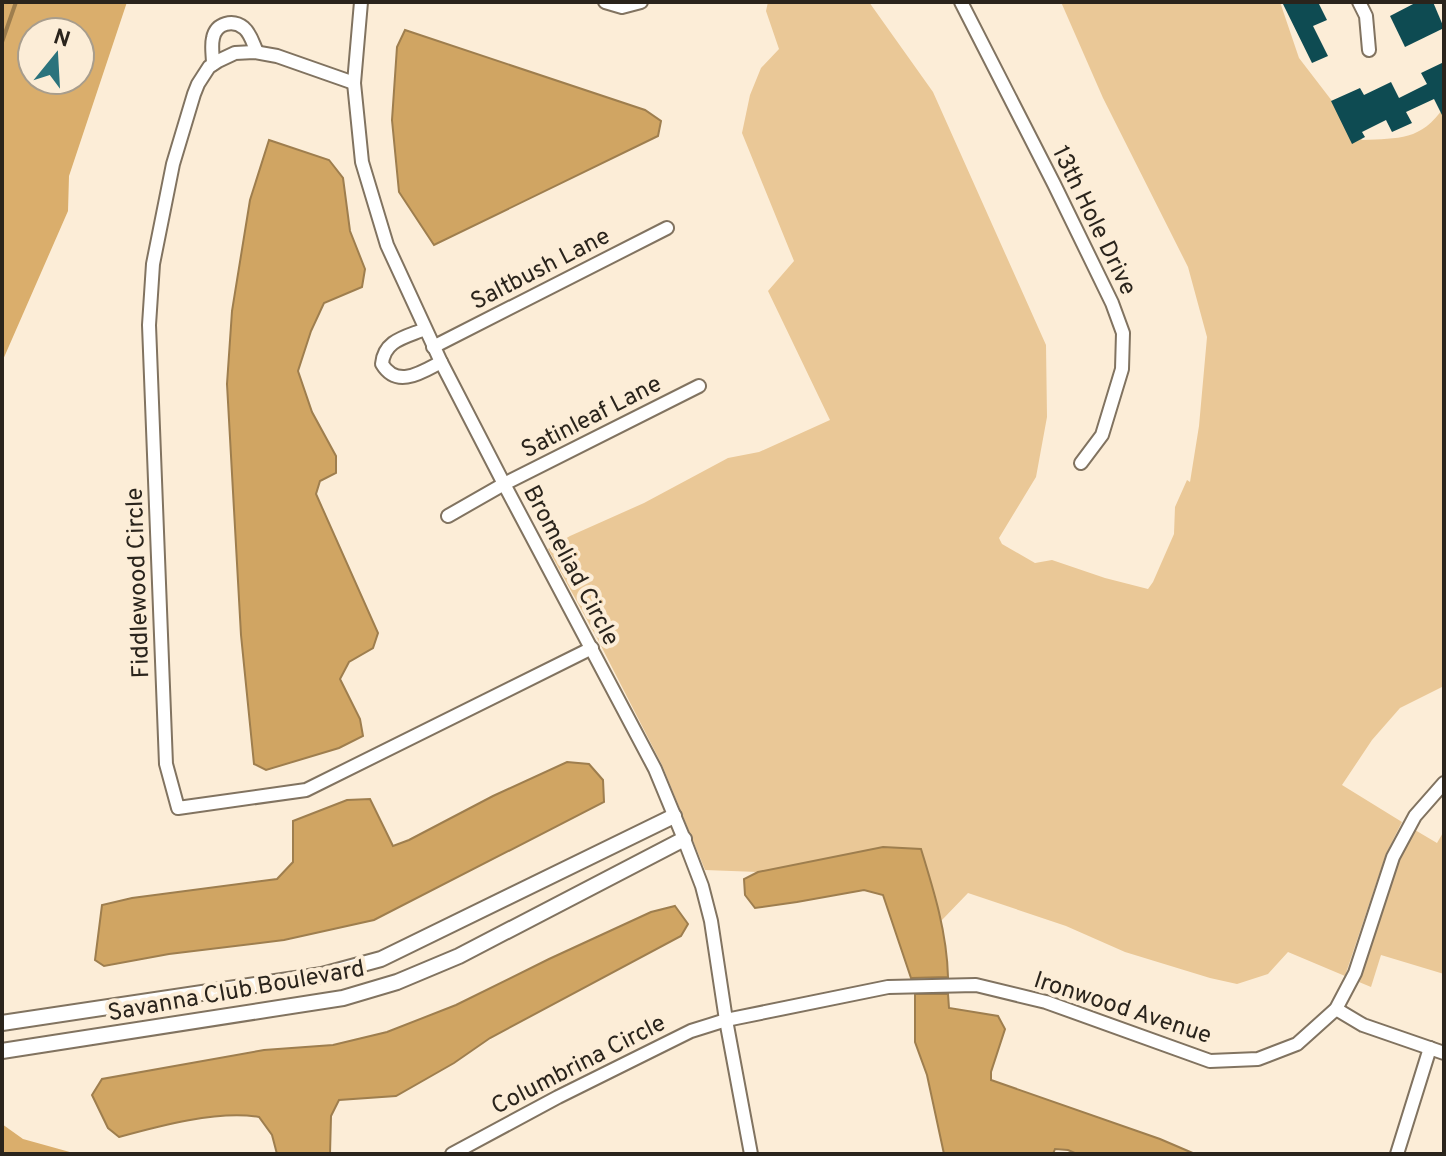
<svg xmlns="http://www.w3.org/2000/svg" width="1446" height="1156" font-family="Overpass,sans-serif">
<style>
.green{fill:#eac897}
.forest{fill:#daae6c;fill-rule:evenodd}
.water{fill:#d0a563;stroke:#9e7e4e;stroke-width:2}
.lines{fill:none;stroke-linecap:round;stroke-linejoin:round}
.stream{stroke:#9e7e4e;stroke-width:4}
.building{fill:#0e4b52}
.minor-casing{stroke:#817360;stroke-width:16}
.tertiary-casing{stroke:#817360;stroke-width:18}
.minor{stroke:#fff;stroke-width:12}
.tertiary{stroke:#fff;stroke-width:14}
.labels{text-anchor:middle;stroke-width:8;stroke-linejoin:round;paint-order:stroke}
.street-label{font-size:24px;fill:#2a241c;stroke:#fcedd7}
</style>
<rect width="100%" height="100%" fill="#fcedd7"/>
<g class="green">
<path d="M 768,2 L 869,2 L 933,92 L 1046,345 L 1047,417 L 1036,477 L 999,538 L 1002,544 L 1035,563 L 1052,560 L 1105,578 L 1148,589 L 1153,582 L 1174,534 L 1175,507 L 1187,480 L 1190,482 L 1199,426 L 1207,337 L 1188,267 L 1103,98 L 1061,2 L 1280,2 L 1299,58 L 1362,140 C 1399,138 1421,141 1444,107 L 1444,686 L 1400,708 L 1372,740 L 1342,785 L 1402,822 L 1386,854 L 1345,976 L 1288,952 L 1268,974 L 1237,984 L 1210,978 L 1125,952 L 1066,926 L 968,893 L 941,921 L 920,849 L 882,847 L 758,872 L 705,870 L 662,765 L 597,638 L 548,549 L 570,536 L 644,503 L 728,458 L 759,452 L 830,420 L 768,291 L 794,261 L 742,133 L 750,95 L 761,68 L 779,49 L 766,11 Z"/>
<path d="M 1415,830 L 1437,843 L 1444,831 L 1444,974 L 1381,955 L 1371,987 L 1359,982 L 1399,860 Z"/>
</g>
<g class="forest">
<path d="M 2,2 L 127,2 L 69,176 L 68,211 L 2,362 ZM 32,32 L 80,32 L 80,80 L 32,80 Z"/>
<path d="M 2,1124 L 23,1139 L 77,1154 L 2,1154 Z"/>
</g>
<g class="water">
<path d="M 405,30 L 645,110 L 661,121 L 658,136 L 434,245 L 399,192 L 392,120 L 397,47 Z"/>
<path d="M 269,140 L 329,160 L 343,178 L 350,231 L 365,269 L 362,287 L 324,303 L 311,331 L 298,371 L 312,412 L 336,456 L 336,473 L 320,481 L 316,494 L 378,633 L 373,648 L 349,662 L 340,679 L 360,719 L 363,736 L 339,748 L 266,770 L 254,764 L 241,635 L 227,384 L 232,311 L 250,200 Z"/>
<path d="M 567,762 L 589,764 L 603,780 L 604,802 L 374,920 L 284,940 L 169,954 L 104,966 L 95,960 L 102,905 L 132,898 L 277,879 L 293,862 L 293,821 L 347,800 L 370,799 L 393,846 L 409,840 L 493,796 Z"/>
<path d="M 883,847 L 921,849 C 934,891 947,933 948,977 L 911,978 L 883,895 L 864,890 L 797,902 L 755,908 L 745,895 L 744,879 L 758,872 Z"/>
<path d="M 675,906 L 688,924 L 681,936 L 490,1038 L 454,1063 L 396,1096 L 339,1100 L 331,1116 L 330,1154 L 277,1154 L 272,1135 L 259,1117 C 218,1110 159,1126 119,1137 L 108,1128 L 92,1095 L 102,1079 L 264,1050 L 333,1045 L 387,1032 L 456,1005 L 549,959 L 651,912 Z"/>
<path d="M 915,994 L 948,994 L 949,1008 L 998,1016 L 1005,1029 L 991,1072 L 991,1080 L 1160,1139 L 1195,1154 L 1077,1154 L 1068,1150 L 1055,1149 L 1053,1154 L 944,1154 L 927,1075 L 915,1042 Z"/>
</g>
<g class="lines">
<path class="stream" d="M 2,42 L 16,2"/>
</g>
<g class="building">
<path d="M 1282,2 L 1318,2 L 1327,20 L 1313,26 L 1328,56 L 1312,63 Z"/>
<path d="M 1417,2 L 1433,2 L 1444,28 L 1405,47 L 1390,16 Z"/>
<path d="M 1444,62 L 1444,119 L 1434,99 L 1406,112 L 1412,123 L 1392,132 L 1386,120 L 1362,132 L 1365,137 L 1352,144 L 1331,101 L 1360,88 L 1364,95 L 1391,82 L 1399,98 L 1427,84 L 1421,73 Z"/>
</g>
<g class="lines">
<defs>
<g id="minor">
<path d="M 361,2 L 354,83 L 362,162 L 387,245 L 441,362 L 504,484 L 655,769 L 684,839 L 702,886 L 711,921 L 726,1020 L 751,1154"/>
<path d="M 605,2 L 622,7 L 641,2"/>
<path d="M 961,2 L 1054,184 L 1112,303 L 1123,333 L 1122,369 L 1102,435 L 1081,463"/>
<path d="M 1359,2 L 1366,16 L 1369,50"/>
<path d="M 213,64 C 213,56 211,46 213,38 C 216,23 233,19 244,28 C 251,34 253,44 257,52"/>
<path d="M 354,83 L 277,56 L 254,52 L 235,53 L 218,61 L 209,67 L 198,84 L 194,94 L 173,164 L 153,264 L 149,325 L 166,764 L 178,808 L 306,790 L 592,648"/>
<path d="M 425,329 C 406,337 384,340 382,364 C 397,389 422,372 441,362"/>
<path d="M 433,347 L 667,228"/>
<path d="M 448,516 L 504,484 L 699,386"/>
<path d="M 1336,1009 L 1363,1025 L 1444,1053"/>
<path d="M 452,1154 L 558,1097 L 691,1031 L 726,1020 L 888,987 L 976,985 L 1046,1002 L 1210,1061 L 1258,1059 L 1297,1044 L 1336,1009 L 1355,973 L 1393,857 L 1415,816 L 1444,783"/>
<path d="M 1397,1154 L 1430,1048"/>
</g>
<g id="tertiary">
<path d="M 2,1023 L 322,975 L 381,959 L 674,816"/>
<path d="M 2,1051 L 343,998 L 397,982 L 459,956 L 684,839"/>
</g>
</defs>
<use href="#minor" class="minor-casing"/>
<use href="#tertiary" class="tertiary-casing"/>
<use href="#minor" class="minor"/>
<use href="#tertiary" class="tertiary"/>
</g>
<g class="labels">
<g class="street-label">
<text transform="translate(1095 220) rotate(64)" y="8">13th Hole Drive</text>
<text transform="translate(540 268) rotate(-27)" y="8">Saltbush Lane</text>
<text transform="translate(591 416) rotate(-27)" y="8">Satinleaf Lane</text>
<text transform="translate(572 565) rotate(62)" y="8">Bromeliad Circle</text>
<text transform="translate(137 583) rotate(-92)" y="8">Fiddlewood Circle</text>
<text transform="translate(236 990) rotate(-10)" y="8">Savanna Club Boulevard</text>
<text transform="translate(1123 1007) rotate(18)" y="8">Ironwood Avenue</text>
<text transform="translate(578 1064) rotate(-27)" y="8">Columbrina Circle</text>
</g>
</g>
<rect width="1446" height="1156" fill="none" stroke="#2a241c" stroke-width="8"/>
<g transform="translate(56 56) rotate(18)"><circle r="38" fill="#fcedd7" stroke="#a89d8c" stroke-width="2"/>
<path d="M0-6L14 30L0 20L-14 30Z" fill="#2b737c"/>
<text y="-12" font-size="22" font-weight="bold" text-anchor="middle" fill="#2a241c">N</text>
</g>
</svg>
